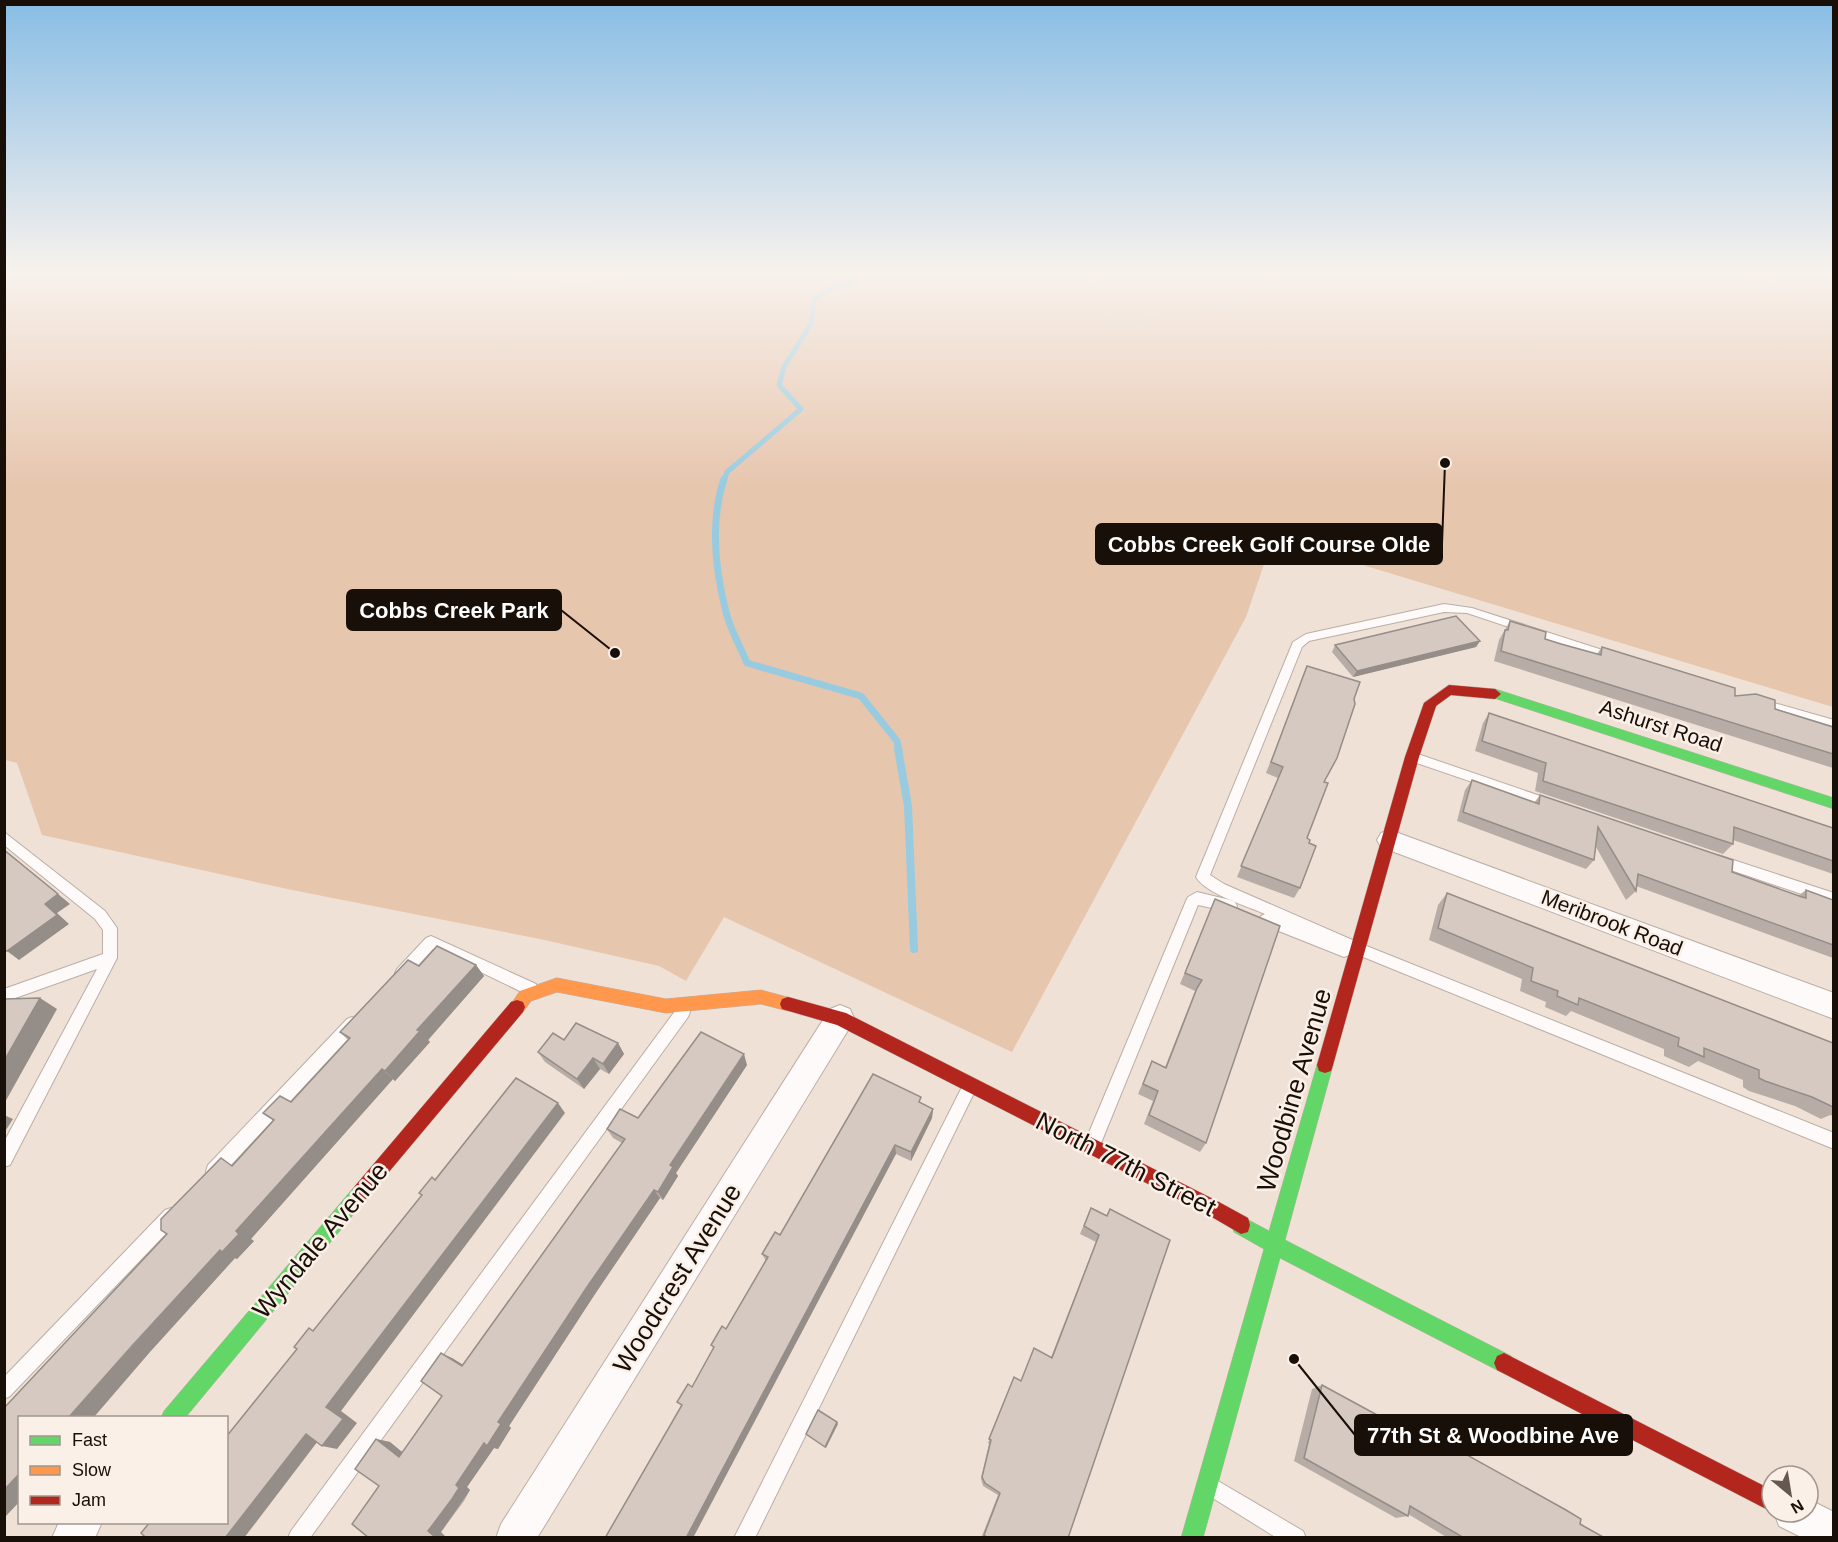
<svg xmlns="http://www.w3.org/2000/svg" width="1838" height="1542" font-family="Helvetica,sans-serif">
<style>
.green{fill:#e7c6ae}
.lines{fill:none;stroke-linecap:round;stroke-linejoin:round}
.stream-far2{stroke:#98cbe0;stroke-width:5}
.stream-far1{stroke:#98cbe0;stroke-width:7}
.stream{stroke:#98cbe0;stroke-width:8}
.lane-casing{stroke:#baaea6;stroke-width:2}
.street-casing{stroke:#baaea6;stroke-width:2}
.fast-casing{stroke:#baaea6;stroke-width:1}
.slow-casing{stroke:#baaea6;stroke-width:1}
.jam-casing{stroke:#baaea6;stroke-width:1}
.path{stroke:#cecac7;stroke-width:2;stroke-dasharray:2 2;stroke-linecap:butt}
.lane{fill:#fdfaf9;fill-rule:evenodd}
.street{fill:#fdfaf9;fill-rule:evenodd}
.fast{fill:#63d668;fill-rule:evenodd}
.slow{fill:#ff974d;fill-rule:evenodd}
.jam{fill:#b3261e;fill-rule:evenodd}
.wall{fill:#b7ada6}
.shaded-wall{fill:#958d87}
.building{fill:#d5c9c1;stroke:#958d87;stroke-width:1.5}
.labels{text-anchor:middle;stroke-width:5;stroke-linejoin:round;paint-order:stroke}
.street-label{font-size:21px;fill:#180f08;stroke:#fbf0e8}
.near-street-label{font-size:26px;fill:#180f08;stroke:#fbf0e8}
.leader{fill:none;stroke:#180f08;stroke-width:2}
.callout-dot{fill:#180f08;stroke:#fbf0e8;stroke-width:2}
.callout{fill:#180f08;stroke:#180f08;stroke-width:2}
.callout-label{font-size:22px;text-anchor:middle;font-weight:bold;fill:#fff}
</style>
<rect width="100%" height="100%" fill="#f0e1d6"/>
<path class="green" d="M 5,270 L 1833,270 L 1833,707 L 1273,538 L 1246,617 L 1012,1052 L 724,917 L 686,981 L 659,966 L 540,939 L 292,890 L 42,835 L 17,763 L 5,760 Z"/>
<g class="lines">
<path class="stream-far2" d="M 724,481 L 727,472 L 801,409 L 779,385 L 784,367 L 811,324 L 814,299 L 829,290 L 850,284 L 857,272 L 855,270"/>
<path class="stream-far1" d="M 724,479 C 710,521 715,569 726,612 C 730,629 740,646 747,663 L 861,696 L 897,741 L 899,750"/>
<path class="stream" d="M 898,749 L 908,806 L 914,949"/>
<defs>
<g id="lane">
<path d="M 1444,604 L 1472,608 L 1618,655 L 1619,658 L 1614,662 L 1467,613 L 1444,612 L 1309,641 L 1302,647 L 1210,875 L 1224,884 L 1364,945 L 1834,1133 L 1834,1149 L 1351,952 L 1349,955 L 1344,957 L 1261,924 L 1259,920 L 1261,916 L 1265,914 C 1247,906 1206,894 1196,877 L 1293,642 L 1306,634 Z"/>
<path d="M 1760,699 L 1834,720 L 1834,728 L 1756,706 L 1754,703 Z"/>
<path d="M 1412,752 L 1555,801 L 1557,804 L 1555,807 L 1551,809 L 1408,760 L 1406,757 L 1408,754 Z"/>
<path d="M 4,832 L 105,911 L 117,928 L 117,958 L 10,1165 L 4,1167 L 4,1142 L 97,969 L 4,1002 L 4,989 L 103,954 L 103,930 L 95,919 L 4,845 Z"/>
<path d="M 1718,855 L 1834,893 L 1834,905 L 1713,864 L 1712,860 L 1713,856 Z"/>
<path d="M 1197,892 L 1230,900 L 1235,902 L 1237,906 L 1235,910 L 1230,912 L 1198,905 L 1099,1148 L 1093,1150 L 1087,1148 L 1085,1142 L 1186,901 L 1188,897 Z"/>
<path d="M 431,936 L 536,984 L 538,989 L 536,994 L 531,995 L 526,994 L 433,949 L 407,977 L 402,979 L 397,977 L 395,973 L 397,969 L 426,938 Z"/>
<path d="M 683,1005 L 688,1007 L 690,1012 L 688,1017 L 310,1538 L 288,1538 L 291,1531 L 678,1007 Z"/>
<path d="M 352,1017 L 357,1019 L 359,1024 L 357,1029 L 220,1177 L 214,1179 L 208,1177 L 206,1171 L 208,1165 L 347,1019 Z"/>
<path d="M 969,1081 L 974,1083 L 977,1088 L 974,1093 L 755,1538 L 734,1538 L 964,1083 Z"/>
<path d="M 171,1208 L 177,1210 L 179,1216 L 177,1222 L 10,1396 L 4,1399 L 4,1377 L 165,1210 Z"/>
<path d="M 1218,1481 L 1303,1531 L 1306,1538 L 1277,1538 L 1211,1497 L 1209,1490 L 1211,1483 Z"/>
</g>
<g id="street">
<path d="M 1390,830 L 1834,993 L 1834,1019 L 1381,847 L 1377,840 L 1381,833 Z"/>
<path d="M 840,1005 L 850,1009 L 854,1018 L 850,1027 L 537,1538 L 496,1538 L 501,1524 L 830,1009 Z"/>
<path d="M 1808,1499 L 1834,1512 L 1834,1538 L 1803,1538 L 1779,1526 L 1774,1512 L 1808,1512 Z"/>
<path d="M 59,1522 L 102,1522 L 95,1538 L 52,1538 Z"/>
</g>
<g id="fast">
<path d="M 1495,689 L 1834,798 L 1834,809 L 1491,697 L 1489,694 Z"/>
<path d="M 1325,1057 L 1331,1059 L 1333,1065 L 1285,1240 L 1511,1356 L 1514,1363 L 1511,1370 L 1504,1373 L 1497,1370 L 1280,1258 L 1203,1538 L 1181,1538 L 1264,1249 L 1234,1232 L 1232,1225 L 1234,1218 L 1241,1216 L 1269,1231 L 1317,1065 L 1319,1059 Z"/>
<path d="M 361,1183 L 367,1186 L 370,1192 L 367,1198 L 185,1418 L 161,1418 L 164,1411 L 355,1186 Z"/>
</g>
<path id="slow" d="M 557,978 L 666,999 L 761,990 L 794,999 L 796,1004 L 794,1009 L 788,1011 L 761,1004 L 666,1013 L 557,992 L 531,1001 L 523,1012 L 517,1014 L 511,1012 L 509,1007 L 520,991 Z"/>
<g id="jam">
<path d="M 1449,685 L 1495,689 L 1501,694 L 1495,699 L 1451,695 L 1436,706 L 1419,757 L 1333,1065 L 1331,1071 L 1325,1073 L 1319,1071 L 1317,1065 L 1405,757 L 1424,703 Z"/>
<path d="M 788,997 L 846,1013 L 1217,1201 L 1248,1218 L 1250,1225 L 1248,1232 L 1241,1234 L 1205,1213 L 837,1025 L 782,1009 L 780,1004 L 782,999 Z"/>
<path d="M 517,1000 L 523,1002 L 525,1007 L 523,1012 L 367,1198 L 361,1201 L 355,1198 L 352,1192 L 355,1186 L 511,1002 Z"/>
<path d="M 1504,1353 L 1772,1490 L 1772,1512 L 1497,1370 L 1494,1363 L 1497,1356 Z"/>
</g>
</defs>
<use href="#lane" class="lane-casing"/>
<use href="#street" class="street-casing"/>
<use href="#fast" class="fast-casing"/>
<use href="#slow" class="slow-casing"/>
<use href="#jam" class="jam-casing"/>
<g class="path">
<path d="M 459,270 L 509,281 L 576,288 L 706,270"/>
<path d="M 1077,270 L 1096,290 L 1110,321 L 1117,326 C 1136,325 1153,318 1171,314 C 1227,301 1238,317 1284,270"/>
<path d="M 1702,270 L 1834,304"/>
</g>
<use href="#lane" class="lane"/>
<use href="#street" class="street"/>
<use href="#fast" class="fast"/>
<use href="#slow" class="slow"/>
<use href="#jam" class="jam"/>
</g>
<g class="wall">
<path d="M 1510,621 L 1545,639 L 1597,654 L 1602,647 L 1735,696 L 1833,726 L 1833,768 L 1494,661 L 1499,640 Z"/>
<path d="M 1480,641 L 1476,647 L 1353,677 L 1332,652 L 1335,645 Z"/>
<path d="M 1307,666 L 1324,782 L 1307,838 L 1300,888 L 1294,898 L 1237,877 L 1278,778 L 1266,773 Z"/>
<path d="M 1489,713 L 1833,828 L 1833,874 L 1733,840 L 1733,844 L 1723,854 L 1535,791 L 1538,773 L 1475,751 L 1483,723 Z"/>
<path d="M 1472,780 L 1534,803 L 1540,795 L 1732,872 L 1798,896 L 1806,890 L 1833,900 L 1833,958 L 1636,886 L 1636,891 L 1626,900 L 1596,847 L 1594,860 L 1586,869 L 1457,821 L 1465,790 Z"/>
<path d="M 1447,893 L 1833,1043 L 1833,1116 L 1830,1115 L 1821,1119 L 1795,1106 L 1749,1091 L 1743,1087 L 1743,1080 L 1698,1061 L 1689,1067 L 1664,1056 L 1664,1049 L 1571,1011 L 1566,1016 L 1545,1007 L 1546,1002 L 1520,991 L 1522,979 L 1429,940 L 1438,905 Z"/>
<path d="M 1210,911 L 1206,1143 L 1200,1152 L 1144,1124 L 1153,1101 L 1138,1094 L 1152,1061 L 1165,1067 L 1195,991 L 1180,984 Z"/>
<path d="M 476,965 L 484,976 L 428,1040 L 430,1042 L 395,1081 L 393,1079 L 251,1239 L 254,1241 L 237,1259 L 235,1258 L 149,1353 L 93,1418 L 20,1418 L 20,1501 L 4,1518 L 4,1408 L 348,1040 L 340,1032 L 419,966 Z"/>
<path d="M 564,1040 L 618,1043 L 624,1054 L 609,1074 L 600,1069 L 584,1089 L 545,1062 L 538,1052 Z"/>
<path d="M 747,1065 L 676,1173 L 678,1176 L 663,1200 L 660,1198 L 595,1294 L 509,1426 L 511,1428 L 498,1449 L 494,1448 L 467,1487 L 470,1490 L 464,1501 L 441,1532 L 379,1486 L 376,1439 L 390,1442 L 402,1453 L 442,1396 L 452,1358 L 463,1365 L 622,1143 L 613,1138 L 607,1129 L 638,1118 Z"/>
<path d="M 921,1103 L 933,1109 L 932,1118 L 911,1161 L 896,1154 L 692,1387 L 714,1349 L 711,1345 L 726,1329 L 766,1261 L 762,1254 L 780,1235 Z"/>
<path d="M 1091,1208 L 1106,1216 L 1110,1209 L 1068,1538 L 984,1538 L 982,1536 L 998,1495 L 983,1486 L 981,1479 L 989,1444 L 988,1443 L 1014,1377 L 1021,1381 L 1034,1348 L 1051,1357 L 1096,1242 L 1080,1234 Z"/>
<path d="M 1322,1385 L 1413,1435 L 1424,1431 L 1605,1538 L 1448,1538 L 1408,1514 L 1408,1516 L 1396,1518 L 1294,1461 L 1312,1389 Z"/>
</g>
<g class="shaded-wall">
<path d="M 1480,641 L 1476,647 L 1353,677 L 1357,671 Z"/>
<path d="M 4,849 L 70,904 L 57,913 L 69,924 L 19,960 L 7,951 Z"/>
<path d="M 476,965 L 484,976 L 428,1040 L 430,1042 L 395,1081 L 385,1071 L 417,1030 Z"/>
<path d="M 40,998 L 57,1009 L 4,1104 L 4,1061 Z"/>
<path d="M 618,1043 L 624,1054 L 609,1074 L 603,1064 Z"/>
<path d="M 744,1054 L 747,1065 L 676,1173 L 678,1176 L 663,1200 L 658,1192 L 670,1165 Z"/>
<path d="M 593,1058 L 600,1069 L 584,1089 L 577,1079 Z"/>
<path d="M 382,1069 L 393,1079 L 251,1239 L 254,1241 L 237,1259 L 235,1258 L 149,1353 L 93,1418 L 68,1418 Z"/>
<path d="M 558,1103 L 565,1113 L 341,1411 L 357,1423 L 337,1449 L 322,1446 L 326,1407 Z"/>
<path d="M 933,1109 L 932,1118 L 911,1161 L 911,1152 Z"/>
<path d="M 4,1115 L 13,1119 L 4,1133 Z"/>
<path d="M 895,1145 L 896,1154 L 693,1538 L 686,1538 Z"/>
<path d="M 654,1190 L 660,1198 L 595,1294 L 509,1426 L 511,1428 L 498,1449 L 494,1448 L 467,1487 L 470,1490 L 441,1532 L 447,1538 L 436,1538 L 428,1531 L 456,1485 L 498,1422 L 587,1287 Z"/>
<path d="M 441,1353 L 452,1358 L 473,1371 L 462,1366 Z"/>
<path d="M 837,1422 L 838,1424 L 826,1448 L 825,1447 Z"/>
<path d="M 306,1434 L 321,1437 L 244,1538 L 225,1538 Z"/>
<path d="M 376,1439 L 390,1442 L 412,1460 L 399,1457 Z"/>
<path d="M 20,1473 L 20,1501 L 4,1518 L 4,1490 Z"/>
</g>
<g class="building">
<path d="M 1456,616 L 1480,641 L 1357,671 L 1335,645 Z"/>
<path d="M 1510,621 L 1546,632 L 1545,639 L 1561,644 L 1601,655 L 1602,647 L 1735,688 L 1735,696 L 1756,694 L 1775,700 L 1775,709 L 1833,727 L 1833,754 L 1501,651 L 1505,630 L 1508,630 Z"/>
<path d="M 1307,666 L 1360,682 L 1354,699 L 1355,704 L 1337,758 L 1324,782 L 1328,783 L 1307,838 L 1310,840 L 1309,843 L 1316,846 L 1300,888 L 1241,866 L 1283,767 L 1271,762 Z"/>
<path d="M 1489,713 L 1833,828 L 1833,861 L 1734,827 L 1733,844 L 1543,781 L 1546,763 L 1482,741 Z"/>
<path d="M 1472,780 L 1539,804 L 1540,795 L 1733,860 L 1732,872 L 1802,897 L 1806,898 L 1806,890 L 1833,900 L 1833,945 L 1638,874 L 1636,891 L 1598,827 L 1594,860 L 1463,812 Z"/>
<path d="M 4,850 L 58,894 L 45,904 L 57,915 L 7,951 L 4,949 Z"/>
<path d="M 1447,893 L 1833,1043 L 1833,1107 L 1812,1097 L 1765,1081 L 1759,1078 L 1759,1070 L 1704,1048 L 1704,1057 L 1678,1046 L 1679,1038 L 1579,998 L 1578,1005 L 1557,996 L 1558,991 L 1531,981 L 1533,968 L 1438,928 Z"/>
<path d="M 1215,899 L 1280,926 L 1206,1143 L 1149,1115 L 1158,1091 L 1143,1084 L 1152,1061 L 1166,1068 L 1197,988 L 1202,980 L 1185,973 Z"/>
<path d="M 437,946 L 476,965 L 417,1030 L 420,1031 L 385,1071 L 382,1069 L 236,1231 L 239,1234 L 222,1252 L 220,1250 L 131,1347 L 68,1418 L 20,1418 L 20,1473 L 4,1490 L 4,1408 L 167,1234 L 161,1230 L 161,1219 L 221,1158 L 232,1166 L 274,1120 L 263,1113 L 280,1096 L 291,1102 L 350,1038 L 340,1032 L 408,960 L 419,966 Z"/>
<path d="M 40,998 L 4,1061 L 4,999 Z"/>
<path d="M 576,1023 L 618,1043 L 603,1064 L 593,1058 L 577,1079 L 538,1052 L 553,1033 L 564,1040 Z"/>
<path d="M 701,1032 L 744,1054 L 670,1165 L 673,1167 L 658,1192 L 654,1190 L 587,1287 L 498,1422 L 501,1424 L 487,1446 L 484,1443 L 456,1485 L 459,1488 L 452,1499 L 428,1531 L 436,1538 L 369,1538 L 352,1524 L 379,1486 L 355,1469 L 376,1439 L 399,1457 L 442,1396 L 421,1381 L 441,1353 L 462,1366 L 625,1139 L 607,1129 L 620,1109 L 638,1118 Z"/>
<path d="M 873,1074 L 921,1097 L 919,1102 L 933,1109 L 911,1152 L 895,1145 L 686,1538 L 605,1538 L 682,1405 L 677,1402 L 688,1384 L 692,1387 L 714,1347 L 711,1345 L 722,1326 L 726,1329 L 768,1257 L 762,1254 L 775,1232 L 780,1235 Z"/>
<path d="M 516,1078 L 558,1103 L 326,1407 L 343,1419 L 322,1446 L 306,1434 L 225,1538 L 146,1538 L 141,1533 L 150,1522 L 226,1522 L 226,1437 L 297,1349 L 294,1347 L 309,1328 L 313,1331 L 422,1195 L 419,1193 L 432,1177 L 435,1180 Z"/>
<path d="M 1091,1208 L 1107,1216 L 1110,1209 L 1170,1240 L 1068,1538 L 988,1538 L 984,1535 L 1000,1493 L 985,1483 L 982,1477 L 991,1440 L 989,1439 L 1014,1377 L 1021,1381 L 1034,1348 L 1052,1358 L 1099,1235 L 1084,1226 Z"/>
<path d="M 1322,1385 L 1423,1440 L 1424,1431 L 1566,1510 L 1581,1519 L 1580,1524 L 1605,1538 L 1464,1538 L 1410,1506 L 1408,1516 L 1304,1458 Z"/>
<path d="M 818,1410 L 837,1422 L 825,1447 L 806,1434 Z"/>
</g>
<linearGradient id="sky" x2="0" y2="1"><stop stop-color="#88bde5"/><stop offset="0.56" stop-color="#f8f2ed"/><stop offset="1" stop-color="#f8f2ed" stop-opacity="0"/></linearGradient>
<rect width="1838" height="486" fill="url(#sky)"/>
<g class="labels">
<g class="street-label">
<text transform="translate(1661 726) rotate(18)" y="7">Ashurst Road</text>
<text transform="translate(1612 923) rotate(21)" y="7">Meribrook Road</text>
</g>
<g class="near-street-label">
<text transform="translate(1294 1090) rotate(-74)" y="9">Woodbine Avenue</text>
<text transform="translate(1126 1164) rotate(27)" y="9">North 77th Street</text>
<text transform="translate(320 1240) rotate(-50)" y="9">Wyndale Avenue</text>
<text transform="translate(677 1278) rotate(-58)" y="9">Woodcrest Avenue</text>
</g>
</g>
<path class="leader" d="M1445 463L1442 544M615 653L561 610M1294 1359L1355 1435"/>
<g class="callout-dot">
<circle cx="1445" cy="463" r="6"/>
<circle cx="615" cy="653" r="6"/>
<circle cx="1294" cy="1359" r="6"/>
</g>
<g class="callout">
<rect x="1096" y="524" width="346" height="40" rx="6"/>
<rect x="347" y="590" width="214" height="40" rx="6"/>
<rect x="1355" y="1415" width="277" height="40" rx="6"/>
</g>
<g class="callout-label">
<text x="1269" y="552">Cobbs Creek Golf Course Olde</text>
<text x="454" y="618">Cobbs Creek Park</text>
<text x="1493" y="1443">77th St &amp; Woodbine Ave</text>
</g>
<rect width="1838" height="1542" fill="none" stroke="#180f08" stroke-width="12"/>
<rect x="18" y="1416" width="210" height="108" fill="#fbf0e8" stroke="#a0968e" stroke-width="1.5"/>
<rect x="30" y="1436" width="30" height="9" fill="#63d668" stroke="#a0968e" stroke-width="1.5"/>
<text x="72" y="1446" font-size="18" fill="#180f08">Fast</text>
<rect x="30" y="1466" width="30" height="9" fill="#ff974d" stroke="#a0968e" stroke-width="1.5"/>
<text x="72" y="1476" font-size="18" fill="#180f08">Slow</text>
<rect x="30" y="1496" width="30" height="9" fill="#b3261e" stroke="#a0968e" stroke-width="1.5"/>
<text x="72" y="1506" font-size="18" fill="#180f08">Jam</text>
<g transform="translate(1790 1494) rotate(150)"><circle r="28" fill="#fbf0e8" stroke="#a0968e" stroke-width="1.5"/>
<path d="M0-4.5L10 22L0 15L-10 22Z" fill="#645850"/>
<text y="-9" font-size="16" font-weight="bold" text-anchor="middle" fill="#180f08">N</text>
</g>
</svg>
